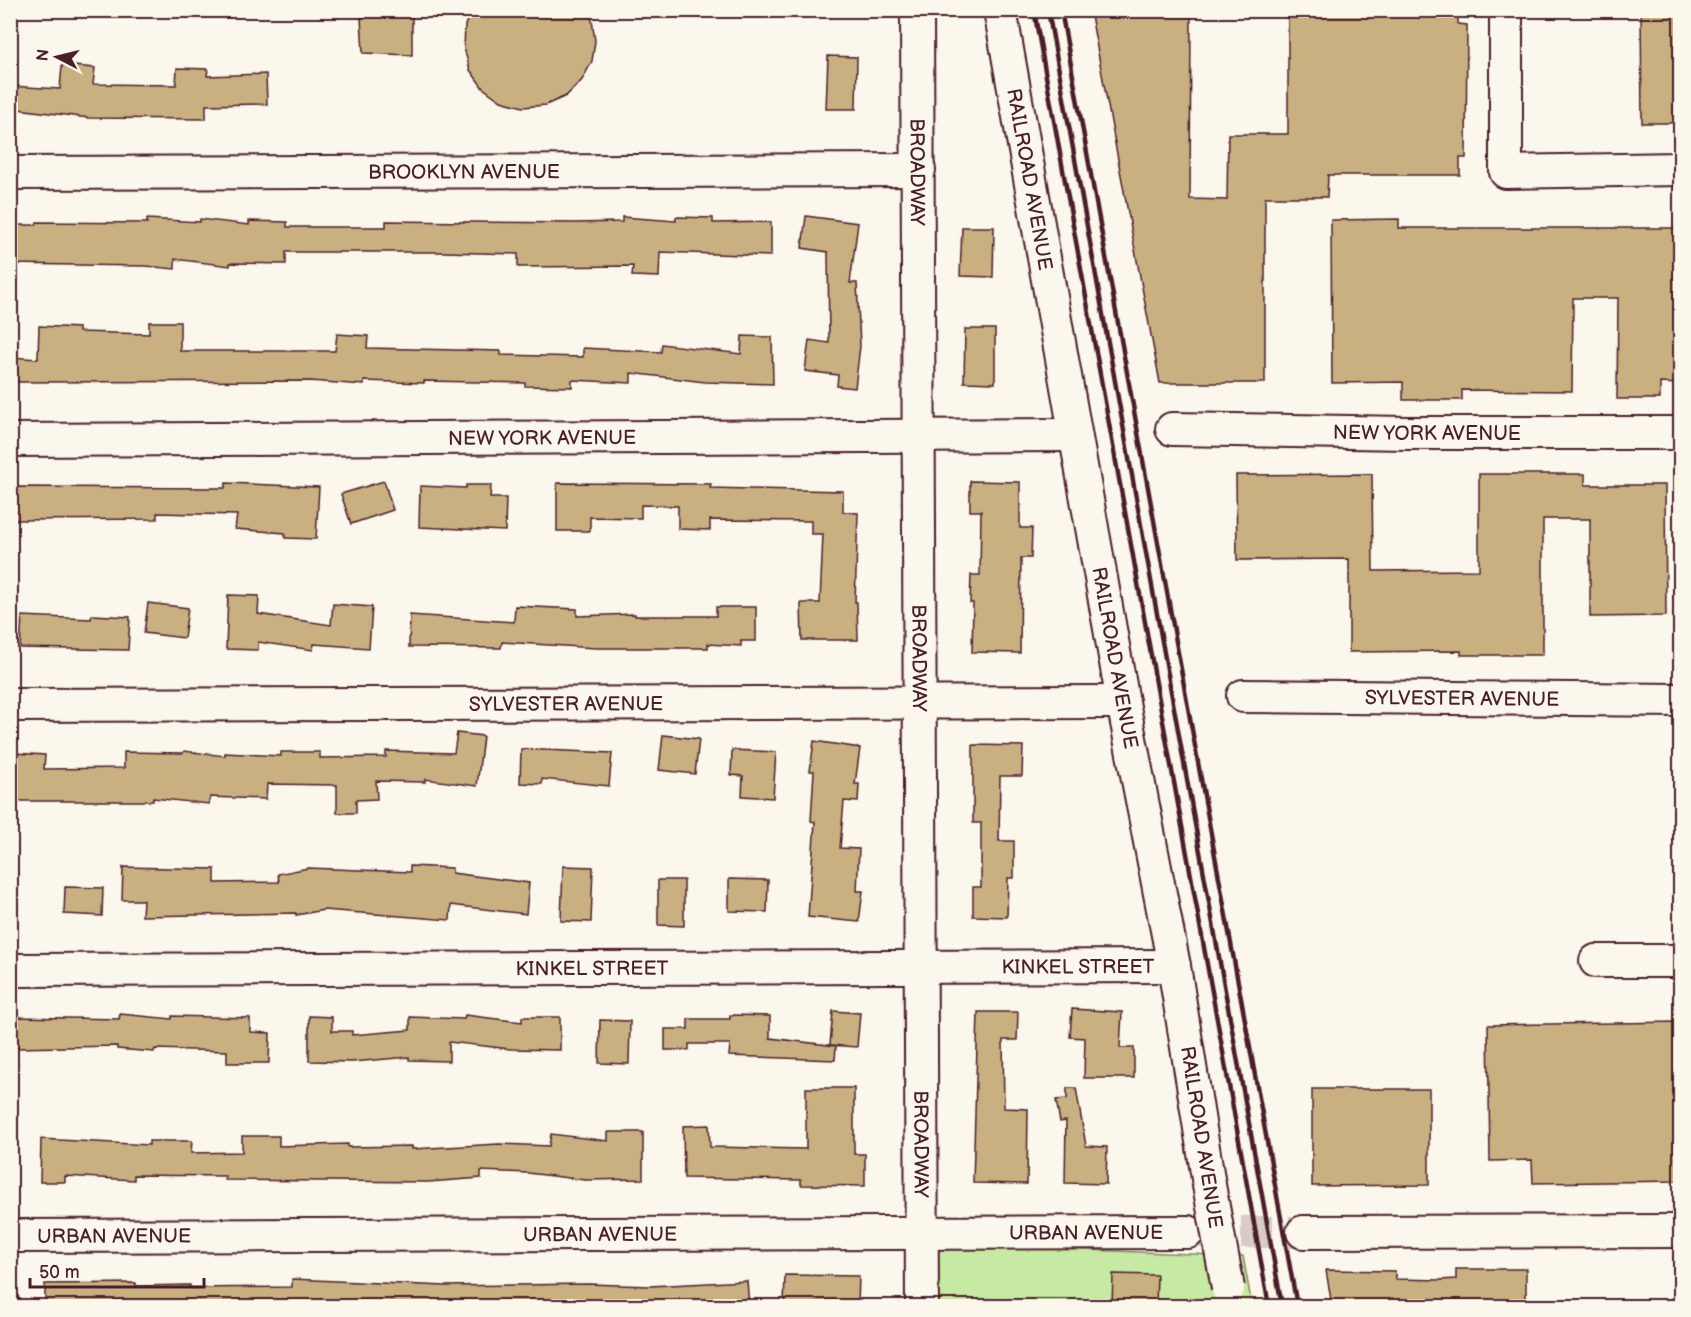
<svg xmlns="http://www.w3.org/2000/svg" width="1691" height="1317" font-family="'Balsamiq Sans',sans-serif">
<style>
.green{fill:#c6eaa3;stroke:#888467;stroke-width:1.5}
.building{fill:#c9b080;stroke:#4a1f2b;stroke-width:1.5}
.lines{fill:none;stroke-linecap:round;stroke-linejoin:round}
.minor-tunnel{stroke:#d8ccc5;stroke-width:32;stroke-dasharray:32 16;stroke-linecap:butt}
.minor-casing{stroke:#4a1f2b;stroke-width:36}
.minor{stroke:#fbf7ec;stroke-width:32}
.rail{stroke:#4a1f2b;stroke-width:4.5}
.minor-bridge-casing{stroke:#4a1f2b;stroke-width:36;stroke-linecap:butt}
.minor-bridge{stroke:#fbf7ec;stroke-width:32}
.labels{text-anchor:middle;stroke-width:6;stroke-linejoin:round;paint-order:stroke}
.street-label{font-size:20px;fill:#4a1f2b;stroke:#fbf7ec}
</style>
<rect width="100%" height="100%" fill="#fbf7ec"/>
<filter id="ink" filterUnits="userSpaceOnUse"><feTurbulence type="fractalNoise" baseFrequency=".0167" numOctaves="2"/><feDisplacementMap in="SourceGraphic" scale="12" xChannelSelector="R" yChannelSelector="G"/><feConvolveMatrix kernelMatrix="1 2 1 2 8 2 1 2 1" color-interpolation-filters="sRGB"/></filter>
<g filter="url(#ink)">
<path class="green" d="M 934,1244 L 1243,1256 L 1252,1306 L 933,1306 Z"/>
<g class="building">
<path d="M 472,10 L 587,10 L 592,20 L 595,41 L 592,61 L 582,80 L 566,96 L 546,105 L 523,107 L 501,101 L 483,88 L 470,70 L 464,48 L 465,25 Z"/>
<path d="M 1090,10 L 1191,10 L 1190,199 L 1227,200 L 1228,134 L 1288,134 L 1288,10 L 1458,12 L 1458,24 L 1467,25 L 1466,158 L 1460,158 L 1460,175 L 1328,175 L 1327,197 L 1265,197 L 1265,383 L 1160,383 Z"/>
<path d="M 1641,10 L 1680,10 L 1680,123 L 1642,123 Z"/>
<path d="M 361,17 L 412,17 L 412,55 L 363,53 Z"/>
<path d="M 828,56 L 857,57 L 856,109 L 826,109 Z"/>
<path d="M 62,65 L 95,68 L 93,84 L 176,85 L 177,68 L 208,69 L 207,76 L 266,74 L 267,104 L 206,105 L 206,119 L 89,118 L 10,108 L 10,86 L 60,89 Z"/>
<path d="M 806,216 L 858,223 L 850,283 L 857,283 L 860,346 L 855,388 L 837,386 L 838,375 L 805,371 L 809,340 L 829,343 L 828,252 L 802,248 Z"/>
<path d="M 622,217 L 676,221 L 676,217 L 713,218 L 713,223 L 771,222 L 771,256 L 660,252 L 659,277 L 632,276 L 633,266 L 518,267 L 518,254 L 445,252 L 286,252 L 286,264 L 230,263 L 230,266 L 175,259 L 175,269 L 145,266 L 10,264 L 10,225 L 36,225 L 37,222 L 147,223 L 147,219 L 200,222 L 200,219 L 249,225 L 249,221 L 287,222 L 287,227 L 386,227 L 386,221 L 574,223 L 622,222 Z"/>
<path d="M 1399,219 L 1399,228 L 1680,228 L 1680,384 L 1660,383 L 1660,399 L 1617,399 L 1618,298 L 1573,298 L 1572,391 L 1462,390 L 1462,400 L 1403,400 L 1403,382 L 1332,383 L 1331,220 Z"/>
<path d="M 962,227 L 994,227 L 993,277 L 960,276 Z"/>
<path d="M 149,322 L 180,322 L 180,351 L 335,351 L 337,334 L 368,336 L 367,348 L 501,351 L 501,355 L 583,357 L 583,348 L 661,352 L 662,344 L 741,354 L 742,336 L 772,337 L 773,384 L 705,382 L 631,373 L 631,383 L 572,380 L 572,387 L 525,386 L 525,383 L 424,381 L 424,383 L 364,381 L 364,385 L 310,381 L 10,382 L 10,357 L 38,359 L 39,326 L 79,328 L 79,332 L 149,334 Z"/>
<path d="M 965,329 L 995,329 L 995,383 L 964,382 Z"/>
<path d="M 1372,474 L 1373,571 L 1479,570 L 1479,474 L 1585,474 L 1585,485 L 1665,485 L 1666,616 L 1590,617 L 1590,519 L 1543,519 L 1543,655 L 1461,655 L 1461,651 L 1349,652 L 1349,559 L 1237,560 L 1236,475 Z"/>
<path d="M 384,481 L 393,510 L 351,524 L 341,494 Z"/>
<path d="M 970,481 L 1020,482 L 1020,528 L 1032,528 L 1031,558 L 1021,558 L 1020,653 L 972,652 L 973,603 L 970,603 L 971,575 L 980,575 L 981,511 L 970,511 Z"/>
<path d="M 226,483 L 319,487 L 316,539 L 285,538 L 285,533 L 235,529 L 237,515 L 157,513 L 157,519 L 10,520 L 10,487 L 225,488 Z"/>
<path d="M 557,483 L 711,484 L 710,488 L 843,491 L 843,512 L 858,513 L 855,602 L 857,602 L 858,640 L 802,640 L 801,603 L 820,603 L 823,534 L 811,534 L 811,521 L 710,520 L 710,530 L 678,529 L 678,506 L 641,505 L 641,518 L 590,517 L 590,531 L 557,531 Z"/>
<path d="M 466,485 L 491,485 L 490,498 L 506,498 L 505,531 L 419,527 L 420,486 L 466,488 Z"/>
<path d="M 228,595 L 259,596 L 258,614 L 331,625 L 333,604 L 372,607 L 369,648 L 314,644 L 313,650 L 258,642 L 258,650 L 226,649 Z"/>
<path d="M 148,603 L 188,608 L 184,638 L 144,633 Z"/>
<path d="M 515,606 L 577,609 L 577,616 L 635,614 L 635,616 L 716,616 L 716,607 L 756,607 L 756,641 L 741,641 L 741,646 L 708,644 L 708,648 L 596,648 L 502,642 L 501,648 L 409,647 L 410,615 L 514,622 Z"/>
<path d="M 92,615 L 130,617 L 128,650 L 20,648 L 22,616 L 91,619 Z"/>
<path d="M 457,733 L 483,736 L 477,786 L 425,779 L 425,782 L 376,781 L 377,799 L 356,800 L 356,813 L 337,813 L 337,785 L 267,784 L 266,799 L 210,797 L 209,804 L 153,798 L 153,801 L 12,801 L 15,753 L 45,755 L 44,769 L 124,768 L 124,752 L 183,753 L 184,751 L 225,756 L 225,753 L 281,756 L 281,752 L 320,752 L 320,758 L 386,757 L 386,751 L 454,753 Z"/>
<path d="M 663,735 L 699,739 L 695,774 L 659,770 Z"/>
<path d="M 814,741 L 860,748 L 855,784 L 859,784 L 858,802 L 844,801 L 840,848 L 859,849 L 857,891 L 863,891 L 859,922 L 808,917 L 815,822 L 811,821 L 814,771 L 810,771 Z"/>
<path d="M 973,745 L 1023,746 L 1022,776 L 1000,776 L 999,841 L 1014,841 L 1014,878 L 1008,878 L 1007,917 L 973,916 L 973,887 L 981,887 L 981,823 L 973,823 Z"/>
<path d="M 521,749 L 612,753 L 609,786 L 542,779 L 542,784 L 520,783 Z"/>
<path d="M 732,750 L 776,752 L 773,798 L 742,796 L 743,776 L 731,775 Z"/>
<path d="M 410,866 L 452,868 L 452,873 L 529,883 L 526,914 L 451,905 L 450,920 L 324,910 L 296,915 L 296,913 L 142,916 L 143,900 L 122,900 L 123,867 L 215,869 L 215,883 L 279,882 L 278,874 L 308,868 L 410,872 Z"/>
<path d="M 563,866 L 593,867 L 591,922 L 561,921 Z"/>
<path d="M 729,879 L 768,880 L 767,912 L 729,911 Z"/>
<path d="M 658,880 L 684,880 L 684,926 L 658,925 Z"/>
<path d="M 65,887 L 103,888 L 102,916 L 64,914 Z"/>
<path d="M 1072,1009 L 1122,1012 L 1120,1048 L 1134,1048 L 1134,1078 L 1084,1078 L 1085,1038 L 1070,1037 Z"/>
<path d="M 833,1011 L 860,1013 L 857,1047 L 830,1045 Z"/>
<path d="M 978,1012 L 1018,1012 L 1017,1040 L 1003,1040 L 1004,1108 L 1028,1109 L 1027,1184 L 973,1183 Z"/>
<path d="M 120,1014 L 172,1019 L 172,1016 L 250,1018 L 250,1032 L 270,1033 L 269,1063 L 227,1063 L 227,1051 L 155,1049 L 154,1052 L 117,1049 L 117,1046 L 15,1048 L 15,1017 L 119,1019 Z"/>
<path d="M 465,1015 L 522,1022 L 522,1017 L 560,1017 L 560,1050 L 511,1049 L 449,1042 L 449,1061 L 409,1060 L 409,1057 L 352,1062 L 309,1061 L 309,1016 L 332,1017 L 332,1031 L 352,1031 L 352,1035 L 410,1030 L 410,1017 L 464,1019 Z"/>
<path d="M 730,1015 L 770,1016 L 770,1038 L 836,1046 L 835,1060 L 729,1056 L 730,1044 L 689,1044 L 689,1050 L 665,1050 L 665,1029 L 688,1029 L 688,1019 L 730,1019 Z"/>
<path d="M 600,1020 L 630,1021 L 629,1064 L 599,1063 Z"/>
<path d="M 1680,1022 L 1680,1181 L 1533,1183 L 1532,1160 L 1490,1161 L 1488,1025 Z"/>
<path d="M 806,1088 L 854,1088 L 854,1154 L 865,1154 L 865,1186 L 801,1185 L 801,1180 L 684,1178 L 683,1126 L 709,1125 L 710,1147 L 806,1149 Z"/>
<path d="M 1067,1088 L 1076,1088 L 1086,1146 L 1107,1147 L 1106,1184 L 1065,1183 L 1066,1121 L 1060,1122 L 1056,1100 L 1067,1099 Z"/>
<path d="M 1312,1089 L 1429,1089 L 1429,1185 L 1312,1186 Z"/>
<path d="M 608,1132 L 643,1132 L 643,1179 L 585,1180 L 528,1173 L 481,1171 L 481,1178 L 428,1182 L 225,1180 L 225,1176 L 134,1175 L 134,1180 L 65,1176 L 65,1182 L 40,1182 L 41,1139 L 149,1145 L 149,1141 L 192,1141 L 191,1153 L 242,1152 L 242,1136 L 279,1136 L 279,1146 L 348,1144 L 348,1147 L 412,1146 L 412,1149 L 499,1144 L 549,1146 L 551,1134 L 608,1141 Z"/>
<path d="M 1456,1269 L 1526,1269 L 1526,1306 L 1332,1306 L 1326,1270 L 1395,1271 L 1396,1279 L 1440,1280 L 1456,1279 Z"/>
<path d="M 1113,1274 L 1157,1275 L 1156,1306 L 1112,1306 Z"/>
<path d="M 785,1275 L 859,1276 L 858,1306 L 784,1305 Z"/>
<path d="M 292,1279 L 445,1286 L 587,1284 L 650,1286 L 747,1281 L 749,1306 L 45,1306 L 45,1284 L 136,1283 L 136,1286 L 190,1285 L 190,1288 L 292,1287 Z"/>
</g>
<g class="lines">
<path class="minor-tunnel" d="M 1193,1232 L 1303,1232"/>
<defs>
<g id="minor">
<path id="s1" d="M 917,10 L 922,1306"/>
<path id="s2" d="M 1000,10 L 1123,702 L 1174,966 L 1209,1185"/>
<path d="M 1506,10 L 1506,172 L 1680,169"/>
<path id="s3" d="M 10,173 L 919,170"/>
<path id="s4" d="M 1172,429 L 1407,433 L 1680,433"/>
<path id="s5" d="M 10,440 L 1075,435"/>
<path id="s6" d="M 1243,696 L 1680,700"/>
<path id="s7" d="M 10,705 L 1123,702"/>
<path d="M 1596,961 L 1680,961"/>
<path id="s8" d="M 10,970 L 1174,966"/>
<path d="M 1303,1232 L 1680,1231"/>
<path id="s9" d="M 10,1236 L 1188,1232"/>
</g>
</defs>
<use href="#minor" class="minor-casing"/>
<use href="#minor" class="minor"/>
<g class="rail">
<path d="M 1034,10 L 1269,1306"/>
<path d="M 1048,10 L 1282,1306"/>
<path d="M 1061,10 L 1297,1306"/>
</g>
<defs>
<path id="minor-bridge" d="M 1209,1185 L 1228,1288"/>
</defs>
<use href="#minor-bridge" class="minor-bridge-casing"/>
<use href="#minor-bridge" class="minor-bridge"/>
</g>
</g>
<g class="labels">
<g class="street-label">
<text dy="7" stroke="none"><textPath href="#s3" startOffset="454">BROOKLYN AVENUE</textPath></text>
<text dy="7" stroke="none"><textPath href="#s1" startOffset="162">BROADWAY</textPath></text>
<text dy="7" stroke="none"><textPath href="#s2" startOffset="172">RAILROAD AVENUE</textPath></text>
<text dy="7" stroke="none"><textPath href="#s4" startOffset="255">NEW YORK AVENUE</textPath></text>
<text dy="7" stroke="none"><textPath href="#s5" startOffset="532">NEW YORK AVENUE</textPath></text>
<text dy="7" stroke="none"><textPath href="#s1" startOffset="648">BROADWAY</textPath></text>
<text dy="7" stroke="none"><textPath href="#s2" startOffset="658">RAILROAD AVENUE</textPath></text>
<text dy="7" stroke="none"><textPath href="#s6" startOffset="219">SYLVESTER AVENUE</textPath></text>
<text dy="7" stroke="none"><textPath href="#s7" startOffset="556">SYLVESTER AVENUE</textPath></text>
<text dy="7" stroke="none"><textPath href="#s8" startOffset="1068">KINKEL STREET</textPath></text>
<text dy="7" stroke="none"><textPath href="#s8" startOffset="582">KINKEL STREET</textPath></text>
<text transform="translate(1202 1137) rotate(81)" y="7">RAILROAD AVENUE</text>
<text dy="7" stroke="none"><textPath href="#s1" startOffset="1134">BROADWAY</textPath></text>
<text dy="7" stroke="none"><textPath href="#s9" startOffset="1076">URBAN AVENUE</textPath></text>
<text dy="7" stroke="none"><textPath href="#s9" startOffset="590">URBAN AVENUE</textPath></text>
<text dy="7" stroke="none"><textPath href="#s9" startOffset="104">URBAN AVENUE</textPath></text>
</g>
</g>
<rect width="1691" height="1317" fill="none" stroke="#fbf7ec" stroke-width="36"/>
<rect x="18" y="18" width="1655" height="1281" fill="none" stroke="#4a1f2b" stroke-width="2" filter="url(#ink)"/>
<g transform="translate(57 57) rotate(277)" stroke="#fbf7ec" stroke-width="4.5" paint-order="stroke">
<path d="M0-4.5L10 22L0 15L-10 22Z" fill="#4a1f2b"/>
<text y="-9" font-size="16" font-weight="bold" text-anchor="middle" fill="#4a1f2b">N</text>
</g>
<path d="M30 1278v9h174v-9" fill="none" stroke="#4a1f2b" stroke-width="3"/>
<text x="39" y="1278" font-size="18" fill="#4a1f2b" stroke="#fbf7ec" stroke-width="4.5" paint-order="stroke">50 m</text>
</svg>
